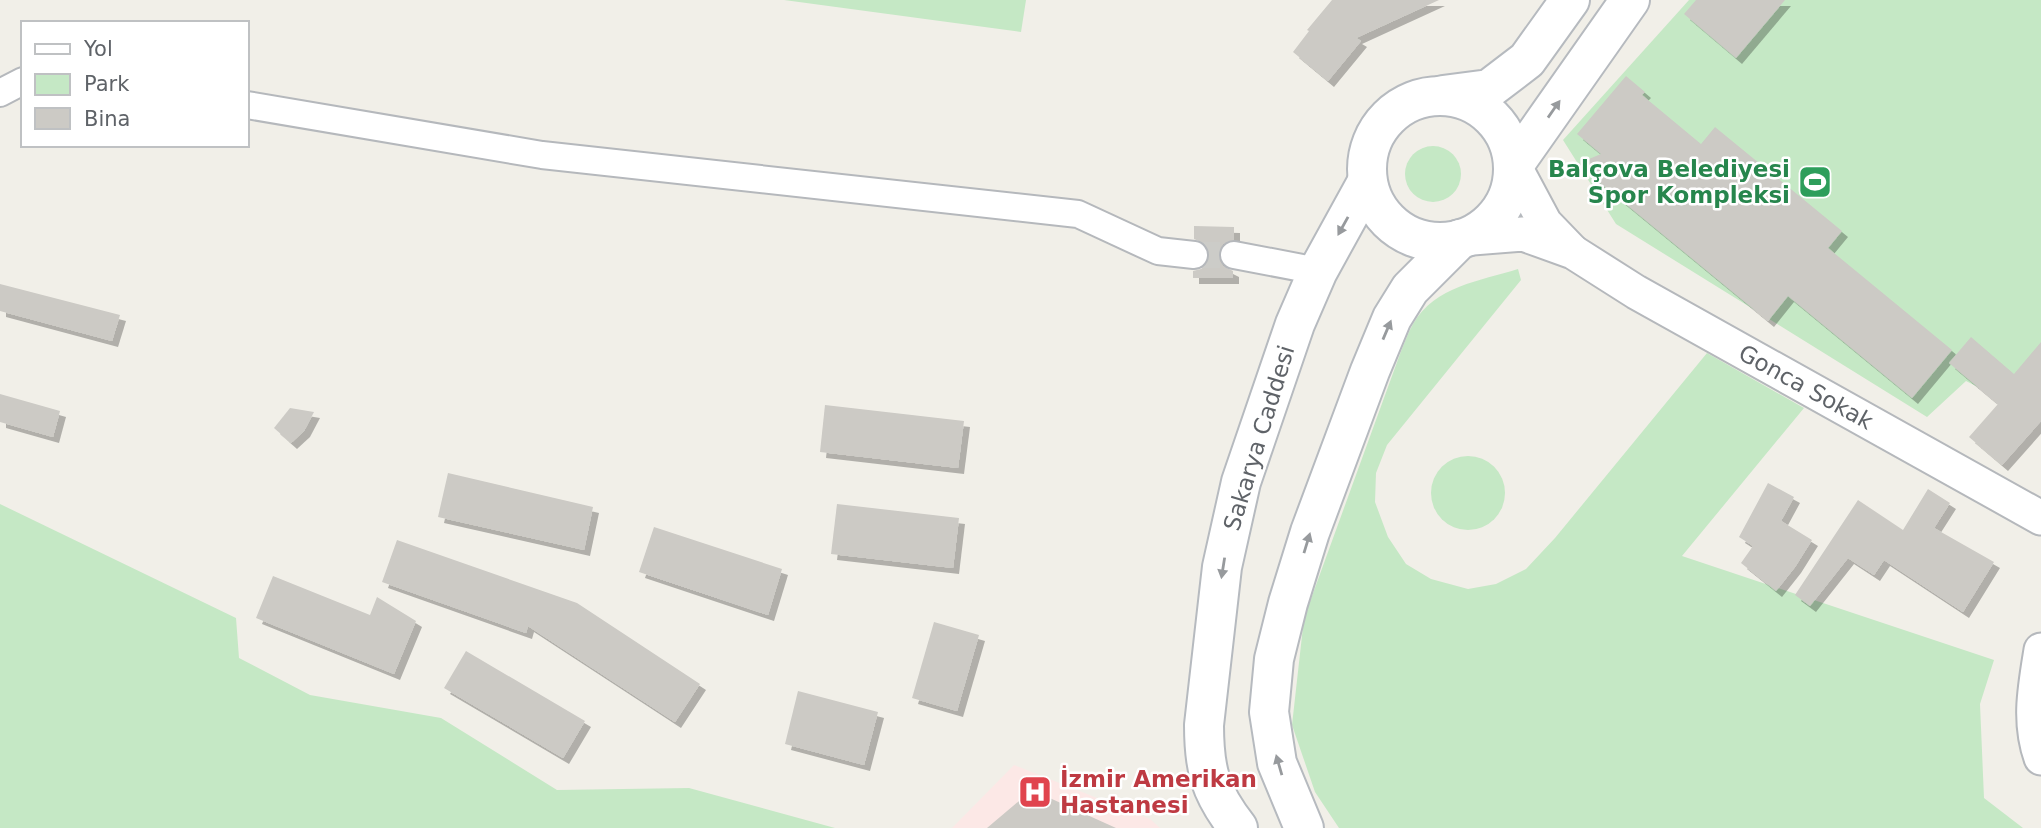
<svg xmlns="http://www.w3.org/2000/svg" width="2041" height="828" font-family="'DejaVu Sans',sans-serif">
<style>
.medical{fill:#fce8e6}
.green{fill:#c5e8c5}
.building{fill:#cccac5;filter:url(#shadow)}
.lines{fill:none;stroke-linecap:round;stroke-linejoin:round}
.minor-tunnel{stroke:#ccccc8;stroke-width:26;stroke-dasharray:26 13;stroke-linecap:butt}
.minor-casing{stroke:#b5b8bc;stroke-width:30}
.tertiary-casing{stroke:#b5b8bc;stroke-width:37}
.secondary-casing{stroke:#b6babf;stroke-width:42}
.minor{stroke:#fff;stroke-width:26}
.tertiary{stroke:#fff;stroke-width:33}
.secondary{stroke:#fff;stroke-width:38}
.oneway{fill:#979a9d}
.labels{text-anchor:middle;stroke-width:5;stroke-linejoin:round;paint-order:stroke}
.leisure-label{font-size:23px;font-weight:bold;fill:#27864d;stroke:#fff;text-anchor:end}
.street-label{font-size:23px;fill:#5f6368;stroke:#fff}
.health-label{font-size:23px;font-weight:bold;fill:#be3a42;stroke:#fff;text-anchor:start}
</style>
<defs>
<filter id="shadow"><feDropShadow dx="6" dy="6" stdDeviation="0" flood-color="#0004"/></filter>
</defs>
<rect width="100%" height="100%" fill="#f1efe8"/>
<path class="medical" d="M 1014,765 L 1150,819 L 1160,828 L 952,828 Z"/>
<g class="green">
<path d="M 784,0 L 1026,0 L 1021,32 Z"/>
<path d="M 1689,0 L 2041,0 L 2041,374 L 2011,404 L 1966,381 L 1927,417 L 1616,224 L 1563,140 Z"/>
<circle cx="1433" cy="174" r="28"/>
<path d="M 1518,269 L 1521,280 L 1387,445 L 1376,473 L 1375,502 L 1388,537 L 1406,564 L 1431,579 L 1468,589 L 1496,584 L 1526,569 L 1555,538 L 1707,353 L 1804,408 L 1682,556 L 1994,660 L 1980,704 L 1984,798 L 2023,828 L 1339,828 L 1315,792 L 1292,725 L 1304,618 L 1400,354 C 1404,344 1408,333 1413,324 C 1435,286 1480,281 1518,269 Z"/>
<circle cx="1468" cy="493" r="37"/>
<path d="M 0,504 L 236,618 L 239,658 L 310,695 L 441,718 L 557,790 L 689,788 L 835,828 L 0,828 Z"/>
</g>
<g class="building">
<path d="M 1332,0 L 1439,0 L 1356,38 L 1361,41 L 1328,81 L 1293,52 L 1309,31 L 1307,30 Z"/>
<path d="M 1696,0 L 1785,0 L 1736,58 L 1684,14 Z"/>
<path d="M 1626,76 L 1645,92 L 1642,95 L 1701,144 L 1715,127 L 1842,231 L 1828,248 L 1952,350 L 1912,398 L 1788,296 L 1768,321 L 1577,164 L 1601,154 L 1577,134 Z"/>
<path d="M 1194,226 L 1234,227 L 1234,240 L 1223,244 L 1218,253 L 1219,260 L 1223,266 L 1233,271 L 1233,278 L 1193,278 L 1193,271 L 1201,269 L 1206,265 L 1210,256 L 1208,248 L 1204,243 L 1194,239 Z"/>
<path d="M 0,284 L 120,315 L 112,341 L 0,311 Z"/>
<path d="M 1971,337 L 2014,374 L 2041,342 L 2041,421 L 2002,465 L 1969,437 L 1998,404 L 1949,363 Z"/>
<path d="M 0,394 L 60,411 L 53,437 L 0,422 Z"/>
<path d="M 825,405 L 964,421 L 958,468 L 820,452 Z"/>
<path d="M 290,408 L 314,412 L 304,431 L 291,443 L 274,428 Z"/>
<path d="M 448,473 L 593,507 L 584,550 L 438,517 Z"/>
<path d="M 1768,483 L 1794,497 L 1781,521 L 1812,540 L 1795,567 L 1776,591 L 1741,563 L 1753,546 L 1739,537 Z"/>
<path d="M 1928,489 L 1950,503 L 1934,528 L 1994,562 L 1963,612 L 1884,560 L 1874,575 L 1848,558 L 1810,606 L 1795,595 L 1858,500 L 1903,530 Z"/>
<path d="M 837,504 L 959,518 L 953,568 L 831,554 Z"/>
<path d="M 654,527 L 782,569 L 768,615 L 639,572 Z"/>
<path d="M 397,540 L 577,603 L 700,684 L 675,722 L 528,626 L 526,633 L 382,582 Z"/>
<path d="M 273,576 L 370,615 L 377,597 L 416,621 L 394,674 L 256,618 Z"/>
<path d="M 934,622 L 979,635 L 957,711 L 912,698 Z"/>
<path d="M 466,651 L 585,721 L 563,758 L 444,688 Z"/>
<path d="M 798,691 L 878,712 L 864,765 L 785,744 Z"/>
<path d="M 1032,790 L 1116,828 L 987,828 Z"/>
</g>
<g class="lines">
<path class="minor-tunnel" d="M 1194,255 L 1234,255"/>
<defs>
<g id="minor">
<path d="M 0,93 L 23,81"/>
<path d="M 247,105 L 542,155 L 1078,214 L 1158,251 L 1194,255"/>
<path d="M 1234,255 L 1318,271"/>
</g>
<g id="tertiary">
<path d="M 1514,165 L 1545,223 L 1571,250"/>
<path d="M 1460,239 L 1523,234 L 1573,252 L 1636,292 L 2041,518"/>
<path d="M 2041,650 C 2035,687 2028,722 2041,758"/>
</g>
<g id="secondary">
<path d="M 1443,95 L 1489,89 L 1527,60 L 1570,0"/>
<circle cx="1440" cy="169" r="73"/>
<path d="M 1514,165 L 1630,0"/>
<path d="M 1238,828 C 1210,792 1204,770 1204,725 L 1222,567 L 1241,482 L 1295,324 L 1318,271 L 1367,182"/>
<path d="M 1304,828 L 1277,763 L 1269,712 L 1274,659 L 1288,603 L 1310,532 L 1370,371 L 1392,318 L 1410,289 L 1460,239"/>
</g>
</defs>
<use href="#minor" class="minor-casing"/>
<use href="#tertiary" class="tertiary-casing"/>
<use href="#secondary" class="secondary-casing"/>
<use href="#minor" class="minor"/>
<use href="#tertiary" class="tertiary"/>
<use href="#secondary" class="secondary"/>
</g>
<defs><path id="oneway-solid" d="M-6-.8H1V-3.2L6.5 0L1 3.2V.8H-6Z" transform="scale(1.75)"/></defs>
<g class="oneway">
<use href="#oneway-solid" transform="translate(1554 109) rotate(-55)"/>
<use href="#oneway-solid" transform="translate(1343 226) rotate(119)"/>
<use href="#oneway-solid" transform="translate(1387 330) rotate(-67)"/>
<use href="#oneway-solid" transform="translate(1307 543) rotate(-73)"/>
<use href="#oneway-solid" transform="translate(1223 568) rotate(99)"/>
<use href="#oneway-solid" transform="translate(1279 765) rotate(-106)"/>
</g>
<defs>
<symbol id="stadium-square" viewBox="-11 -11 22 22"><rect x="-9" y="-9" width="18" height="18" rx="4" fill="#2e9e5b" stroke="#fff"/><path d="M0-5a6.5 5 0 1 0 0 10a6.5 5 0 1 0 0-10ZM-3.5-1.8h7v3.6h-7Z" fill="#fff"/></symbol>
<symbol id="hospital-square" viewBox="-11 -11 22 22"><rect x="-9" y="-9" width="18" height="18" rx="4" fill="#e0444e" stroke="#fff"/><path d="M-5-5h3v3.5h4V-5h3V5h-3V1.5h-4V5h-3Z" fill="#fff"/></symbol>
</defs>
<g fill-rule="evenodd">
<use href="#stadium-square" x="1796" y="163" width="38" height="38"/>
<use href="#hospital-square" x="1016" y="773" width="38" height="38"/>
</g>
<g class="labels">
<g class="leisure-label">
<text x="1790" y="177">Balçova Belediyesi<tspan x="1790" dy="26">Spor Kompleksi</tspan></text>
</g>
<g class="street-label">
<text transform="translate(1806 387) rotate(29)" y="8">Gonca Sokak</text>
<text transform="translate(1259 438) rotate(-73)" y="8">Sakarya Caddesi</text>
</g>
<g class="health-label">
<text x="1060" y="787">İzmir Amerikan<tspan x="1060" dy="26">Hastanesi</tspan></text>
</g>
</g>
<rect x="21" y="21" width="228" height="126" fill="#ffffff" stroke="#bfc1c3" stroke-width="2"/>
<rect x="35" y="44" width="35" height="10" fill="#ffffff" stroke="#bfc1c3" stroke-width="2"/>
<text x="84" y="56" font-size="21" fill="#5f6368">Yol</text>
<rect x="35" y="74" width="35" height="21" fill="#c5e8c5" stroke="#bfc1c3" stroke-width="2"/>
<text x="84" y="91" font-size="21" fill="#5f6368">Park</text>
<rect x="35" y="108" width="35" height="21" fill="#cccac5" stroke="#bfc1c3" stroke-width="2"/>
<text x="84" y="126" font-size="21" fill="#5f6368">Bina</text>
</svg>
